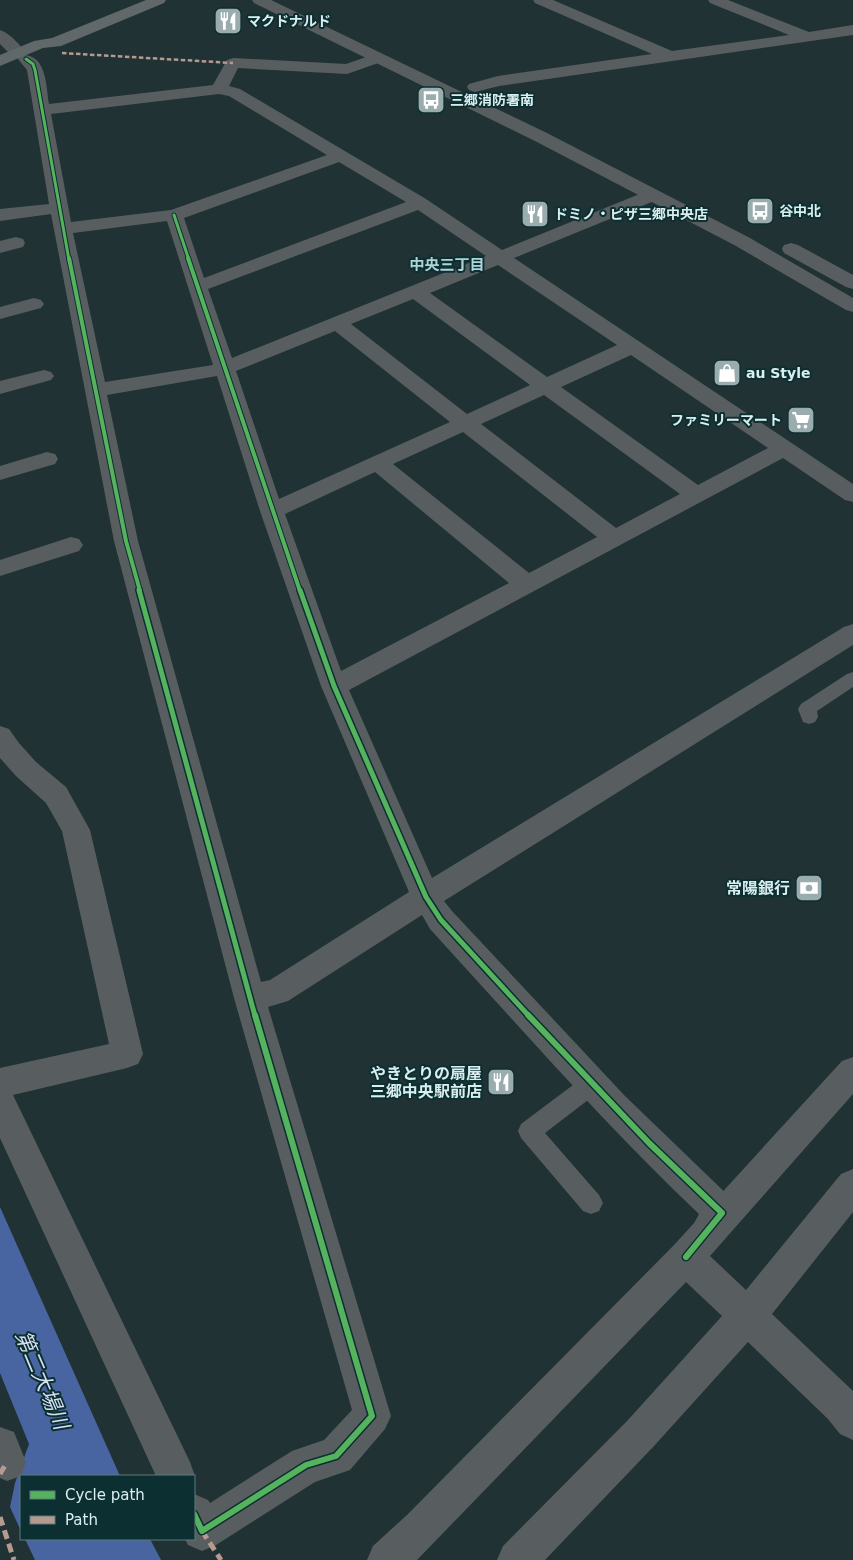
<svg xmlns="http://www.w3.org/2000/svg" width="853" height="1560" font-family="'DejaVu Sans','Noto Sans JP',sans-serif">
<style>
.water{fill:#4865a1}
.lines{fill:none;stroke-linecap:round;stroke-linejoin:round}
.service{fill:#585e60;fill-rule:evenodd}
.minor{fill:#585e60;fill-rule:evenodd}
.tertiary{fill:#585e60;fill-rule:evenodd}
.secondary{fill:#61686a;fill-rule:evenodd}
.quiet-far1{stroke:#b69a8f;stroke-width:2.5;stroke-dasharray:4.5 2.5;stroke-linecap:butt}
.quiet{stroke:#b69a8f;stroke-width:5;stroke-dasharray:9 5;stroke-linecap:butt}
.cycleway-far3-casing{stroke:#0c2f32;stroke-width:5}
.cycleway-far2-casing{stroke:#0c2f32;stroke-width:6}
.cycleway-far1-casing{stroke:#0c2f32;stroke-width:8}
.cycleway-casing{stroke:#0c2f32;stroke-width:9}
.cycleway-far3{stroke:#56b35d;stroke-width:3}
.cycleway-far2{stroke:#56b35d;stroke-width:4}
.cycleway-far1{stroke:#56b35d;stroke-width:5}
.cycleway{stroke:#56b35d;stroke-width:6}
.labels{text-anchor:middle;stroke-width:4;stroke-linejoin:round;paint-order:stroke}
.far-poi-label{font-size:14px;font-weight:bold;fill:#dbeeef;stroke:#0c2f32;text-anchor:start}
.far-neighbourhood-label{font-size:15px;font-weight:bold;fill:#afd4d7;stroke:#0c2f32}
.poi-label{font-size:16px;font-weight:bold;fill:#dbeeef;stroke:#0c2f32;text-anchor:end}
.near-water-label{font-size:21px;font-style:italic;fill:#d6dff2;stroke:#0c2f32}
</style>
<rect width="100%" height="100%" fill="#203234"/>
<g class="water">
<path d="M 0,1207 L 120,1476 L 21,1476 L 21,1531 L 10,1507 L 15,1483 L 29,1444 L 0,1373 Z"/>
<path d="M 25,1539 L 150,1539 L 161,1560 L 35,1560 Z"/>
</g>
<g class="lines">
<g class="service">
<path d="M 853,672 L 853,687 L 817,711 L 818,717 L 815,722 L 809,724 L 803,722 L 798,709 L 801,704 L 847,674 Z"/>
<path d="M 593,1073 L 601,1076 L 604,1083 L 601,1090 L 545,1133 L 599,1195 L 603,1203 L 599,1211 L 591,1214 L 583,1211 L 521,1138 L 518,1131 L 521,1124 L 585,1076 Z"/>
</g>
<g class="minor">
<path d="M 533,0 L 553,0 L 672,51 L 789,35 L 710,3 L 708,0 L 728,0 L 809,32 L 853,25 L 853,35 L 499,86 L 475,92 L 469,90 L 467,87 L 469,84 L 498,76 L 652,54 L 535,3 Z"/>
<path d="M 0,30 C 9,33 24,47 25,55 C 47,57 46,87 49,104 L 213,85 L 227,60 L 233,58 L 346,64 L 372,55 L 384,55 L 386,58 L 384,61 L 347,74 L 238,68 L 229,86 L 240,89 L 426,199 L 502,250 L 647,191 L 653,190 L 659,191 L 662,195 L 659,199 L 514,258 L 853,484 L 853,502 L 845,500 L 783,458 L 349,690 L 432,878 L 844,627 L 853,624 L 853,645 L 444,901 L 452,911 L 625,1096 L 734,1201 L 739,1213 C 732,1229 723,1241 707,1248 L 695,1243 L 690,1231 L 699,1214 C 604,1124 518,1025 430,929 L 422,915 L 288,1001 L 268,1007 L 391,1416 L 385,1429 L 350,1470 L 315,1482 L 216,1545 L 202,1551 L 188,1545 L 185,1539 L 194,1539 L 194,1494 L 208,1500 L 210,1503 L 292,1451 L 324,1440 L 352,1410 L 234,998 L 114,541 L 51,214 L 0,221 L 0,209 L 49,204 L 27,70 L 18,59 L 19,57 L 12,56 L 0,44 ZM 219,94 L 229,96 L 327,155 L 171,210 L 71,222 L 51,114 ZM 339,162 L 406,202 L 204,278 L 184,218 ZM 418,210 L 486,256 L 232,358 L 208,289 ZM 167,221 L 213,365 L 105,382 L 73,233 ZM 498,265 L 617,345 L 547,377 L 430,293 ZM 413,299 L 530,385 L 467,414 L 351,324 ZM 335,331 L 450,422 L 279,499 L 236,371 ZM 631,355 L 768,448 L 698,485 L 561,387 ZM 217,376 L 260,511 L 321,686 L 409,892 L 270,980 L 261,982 L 138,541 L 107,395 ZM 544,395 L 680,494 L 616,528 L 481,424 ZM 463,432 L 597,537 L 529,573 L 393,464 ZM 375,472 L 509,583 L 341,671 L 285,514 Z"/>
<path d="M 16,237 L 23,239 L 25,243 L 23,247 L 0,253 L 0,241 Z"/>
<path d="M 34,298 L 41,300 L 44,304 L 41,308 L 0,319 L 0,307 Z"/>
<path d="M 44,370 L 51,372 L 54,376 L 51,380 L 0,394 L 0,381 Z"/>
<path d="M 47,452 L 55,454 L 58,459 L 55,464 L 0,480 L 0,466 Z"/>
<path d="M 71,537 L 79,539 L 83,545 L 79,551 L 0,576 L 0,560 Z"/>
<path d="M 0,726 L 9,729 L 19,743 L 36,762 L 66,787 L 90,830 L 143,1054 L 138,1064 L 127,1068 L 13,1095 L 190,1462 L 195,1476 L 194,1480 L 194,1476 L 156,1476 L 0,1138 L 0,1068 L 109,1044 L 62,831 L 46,803 L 16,776 L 0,758 Z"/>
<path d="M 0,1427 L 14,1432 L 26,1462 L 21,1476 L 7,1481 L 0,1478 Z"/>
</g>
<g class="tertiary">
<path d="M 252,0 L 271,0 L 547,133 L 750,238 L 853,298 L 853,312 L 846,310 L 736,246 L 535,141 L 254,3 Z"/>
<path d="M 791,243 L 798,245 L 853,275 L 853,289 L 846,287 L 784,253 L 782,249 L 784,245 Z"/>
<path d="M 853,1057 L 853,1094 L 710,1256 L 746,1290 L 841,1174 L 853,1169 L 853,1212 L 772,1314 L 853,1391 L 853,1440 L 840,1434 L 828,1419 L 748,1342 L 654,1446 L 545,1560 L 497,1560 L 503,1546 L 628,1420 L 722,1316 L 686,1282 L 417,1560 L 367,1560 L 373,1546 L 408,1514 L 674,1245 L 842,1061 Z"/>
</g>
<path class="secondary" d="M 146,0 L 166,0 L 164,3 L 61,46 L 43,48 L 0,66 L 0,55 L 34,41 L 52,38 Z"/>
<path class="quiet-far1" d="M 62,53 L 233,63"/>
<g class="quiet">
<path d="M 0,1474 L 7,1462"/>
<path d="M 0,1517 L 14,1560"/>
<path d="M 202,1531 L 221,1560"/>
</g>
<defs>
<g id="cycleway-far3">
<path d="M 26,59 L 33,64 L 35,70 L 69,260"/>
<path d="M 174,215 L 189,260"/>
</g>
<g id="cycleway-far2">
<path d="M 69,258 L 126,541 L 140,591"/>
<path d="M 188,258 L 300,591"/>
</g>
<g id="cycleway-far1">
<path d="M 139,590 L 255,1016"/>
<path d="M 300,590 L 334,686 L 426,897 L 441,920 L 529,1016"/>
</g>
<g id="cycleway">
<path d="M 528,1015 L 649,1143 L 722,1213 L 686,1257"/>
<path d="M 194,1514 L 202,1531 L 306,1465 L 336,1456 L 372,1416 L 255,1015"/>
</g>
</defs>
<use href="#cycleway-far3" class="cycleway-far3-casing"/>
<use href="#cycleway-far2" class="cycleway-far2-casing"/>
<use href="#cycleway-far1" class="cycleway-far1-casing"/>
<use href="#cycleway" class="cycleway-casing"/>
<use href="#cycleway-far3" class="cycleway-far3"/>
<use href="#cycleway-far2" class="cycleway-far2"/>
<use href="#cycleway-far1" class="cycleway-far1"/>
<use href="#cycleway" class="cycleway"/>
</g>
<defs>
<symbol id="restaurant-square" viewBox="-11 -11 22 22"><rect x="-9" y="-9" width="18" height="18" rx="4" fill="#9aacae" stroke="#0c2f32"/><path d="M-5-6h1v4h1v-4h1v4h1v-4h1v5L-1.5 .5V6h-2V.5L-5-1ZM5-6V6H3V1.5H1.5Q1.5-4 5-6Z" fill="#fff"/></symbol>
<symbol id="bus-square" viewBox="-11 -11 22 22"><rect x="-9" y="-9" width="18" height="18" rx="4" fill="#9aacae" stroke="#0c2f32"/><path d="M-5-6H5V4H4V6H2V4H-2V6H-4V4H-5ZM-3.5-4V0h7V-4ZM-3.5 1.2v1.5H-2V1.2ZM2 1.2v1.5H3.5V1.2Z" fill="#fff"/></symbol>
<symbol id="shop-square" viewBox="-11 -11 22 22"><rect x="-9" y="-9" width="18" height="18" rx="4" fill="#9aacae" stroke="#0c2f32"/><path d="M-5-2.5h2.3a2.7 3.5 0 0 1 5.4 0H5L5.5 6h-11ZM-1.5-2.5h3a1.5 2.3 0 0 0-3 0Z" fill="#fff"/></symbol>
<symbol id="supermarket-square" viewBox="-11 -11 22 22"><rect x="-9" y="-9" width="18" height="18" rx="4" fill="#9aacae" stroke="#0c2f32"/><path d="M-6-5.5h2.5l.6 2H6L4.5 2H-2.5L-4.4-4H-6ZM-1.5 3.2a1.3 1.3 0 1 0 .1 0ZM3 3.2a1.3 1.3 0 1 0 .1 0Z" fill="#fff"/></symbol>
<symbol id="bank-square" viewBox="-11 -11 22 22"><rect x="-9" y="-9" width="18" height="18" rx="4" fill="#9aacae" stroke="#0c2f32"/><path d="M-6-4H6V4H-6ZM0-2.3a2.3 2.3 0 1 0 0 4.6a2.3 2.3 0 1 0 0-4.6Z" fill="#fff"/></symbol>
</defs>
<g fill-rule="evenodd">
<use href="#restaurant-square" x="212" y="5" width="32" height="32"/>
<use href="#bus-square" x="415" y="84" width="32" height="32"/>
<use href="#bus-square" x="744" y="195" width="32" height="32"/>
<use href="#restaurant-square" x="519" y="198" width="32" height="32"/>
<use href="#shop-square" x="711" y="357" width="32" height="32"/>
<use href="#supermarket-square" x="785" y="404" width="32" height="32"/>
<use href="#bank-square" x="793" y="872" width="32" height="32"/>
<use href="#restaurant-square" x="485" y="1066" width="32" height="32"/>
</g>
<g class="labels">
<g class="far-poi-label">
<text x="247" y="26">マクドナルド</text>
<text x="450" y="105">三郷消防署南</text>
<text x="779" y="216">谷中北</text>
<text x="554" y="219">ドミノ・ピザ三郷中央店</text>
<text x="746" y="378">au Style</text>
<text x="782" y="425" text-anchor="end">ファミリーマート</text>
</g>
<g class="far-neighbourhood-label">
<text x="447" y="270">中央三丁目</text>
</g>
<g class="poi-label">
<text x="790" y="894">常陽銀行</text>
<text x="482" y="1079">やきとりの扇屋<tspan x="482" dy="18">三郷中央駅前店</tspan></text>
</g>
<g class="near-water-label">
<text transform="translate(42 1380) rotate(67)" y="7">第二大場川</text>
</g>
</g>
<rect x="20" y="1475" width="175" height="65" fill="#0c2f32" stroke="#5f7b7e"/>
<rect x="30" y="1491" width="25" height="8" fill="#56b35d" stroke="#5f7b7e"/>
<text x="65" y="1500" font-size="15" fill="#dbeeef">Cycle path</text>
<rect x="30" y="1516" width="25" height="8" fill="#b69a8f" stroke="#5f7b7e"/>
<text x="65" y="1525" font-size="15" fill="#dbeeef">Path</text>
</svg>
